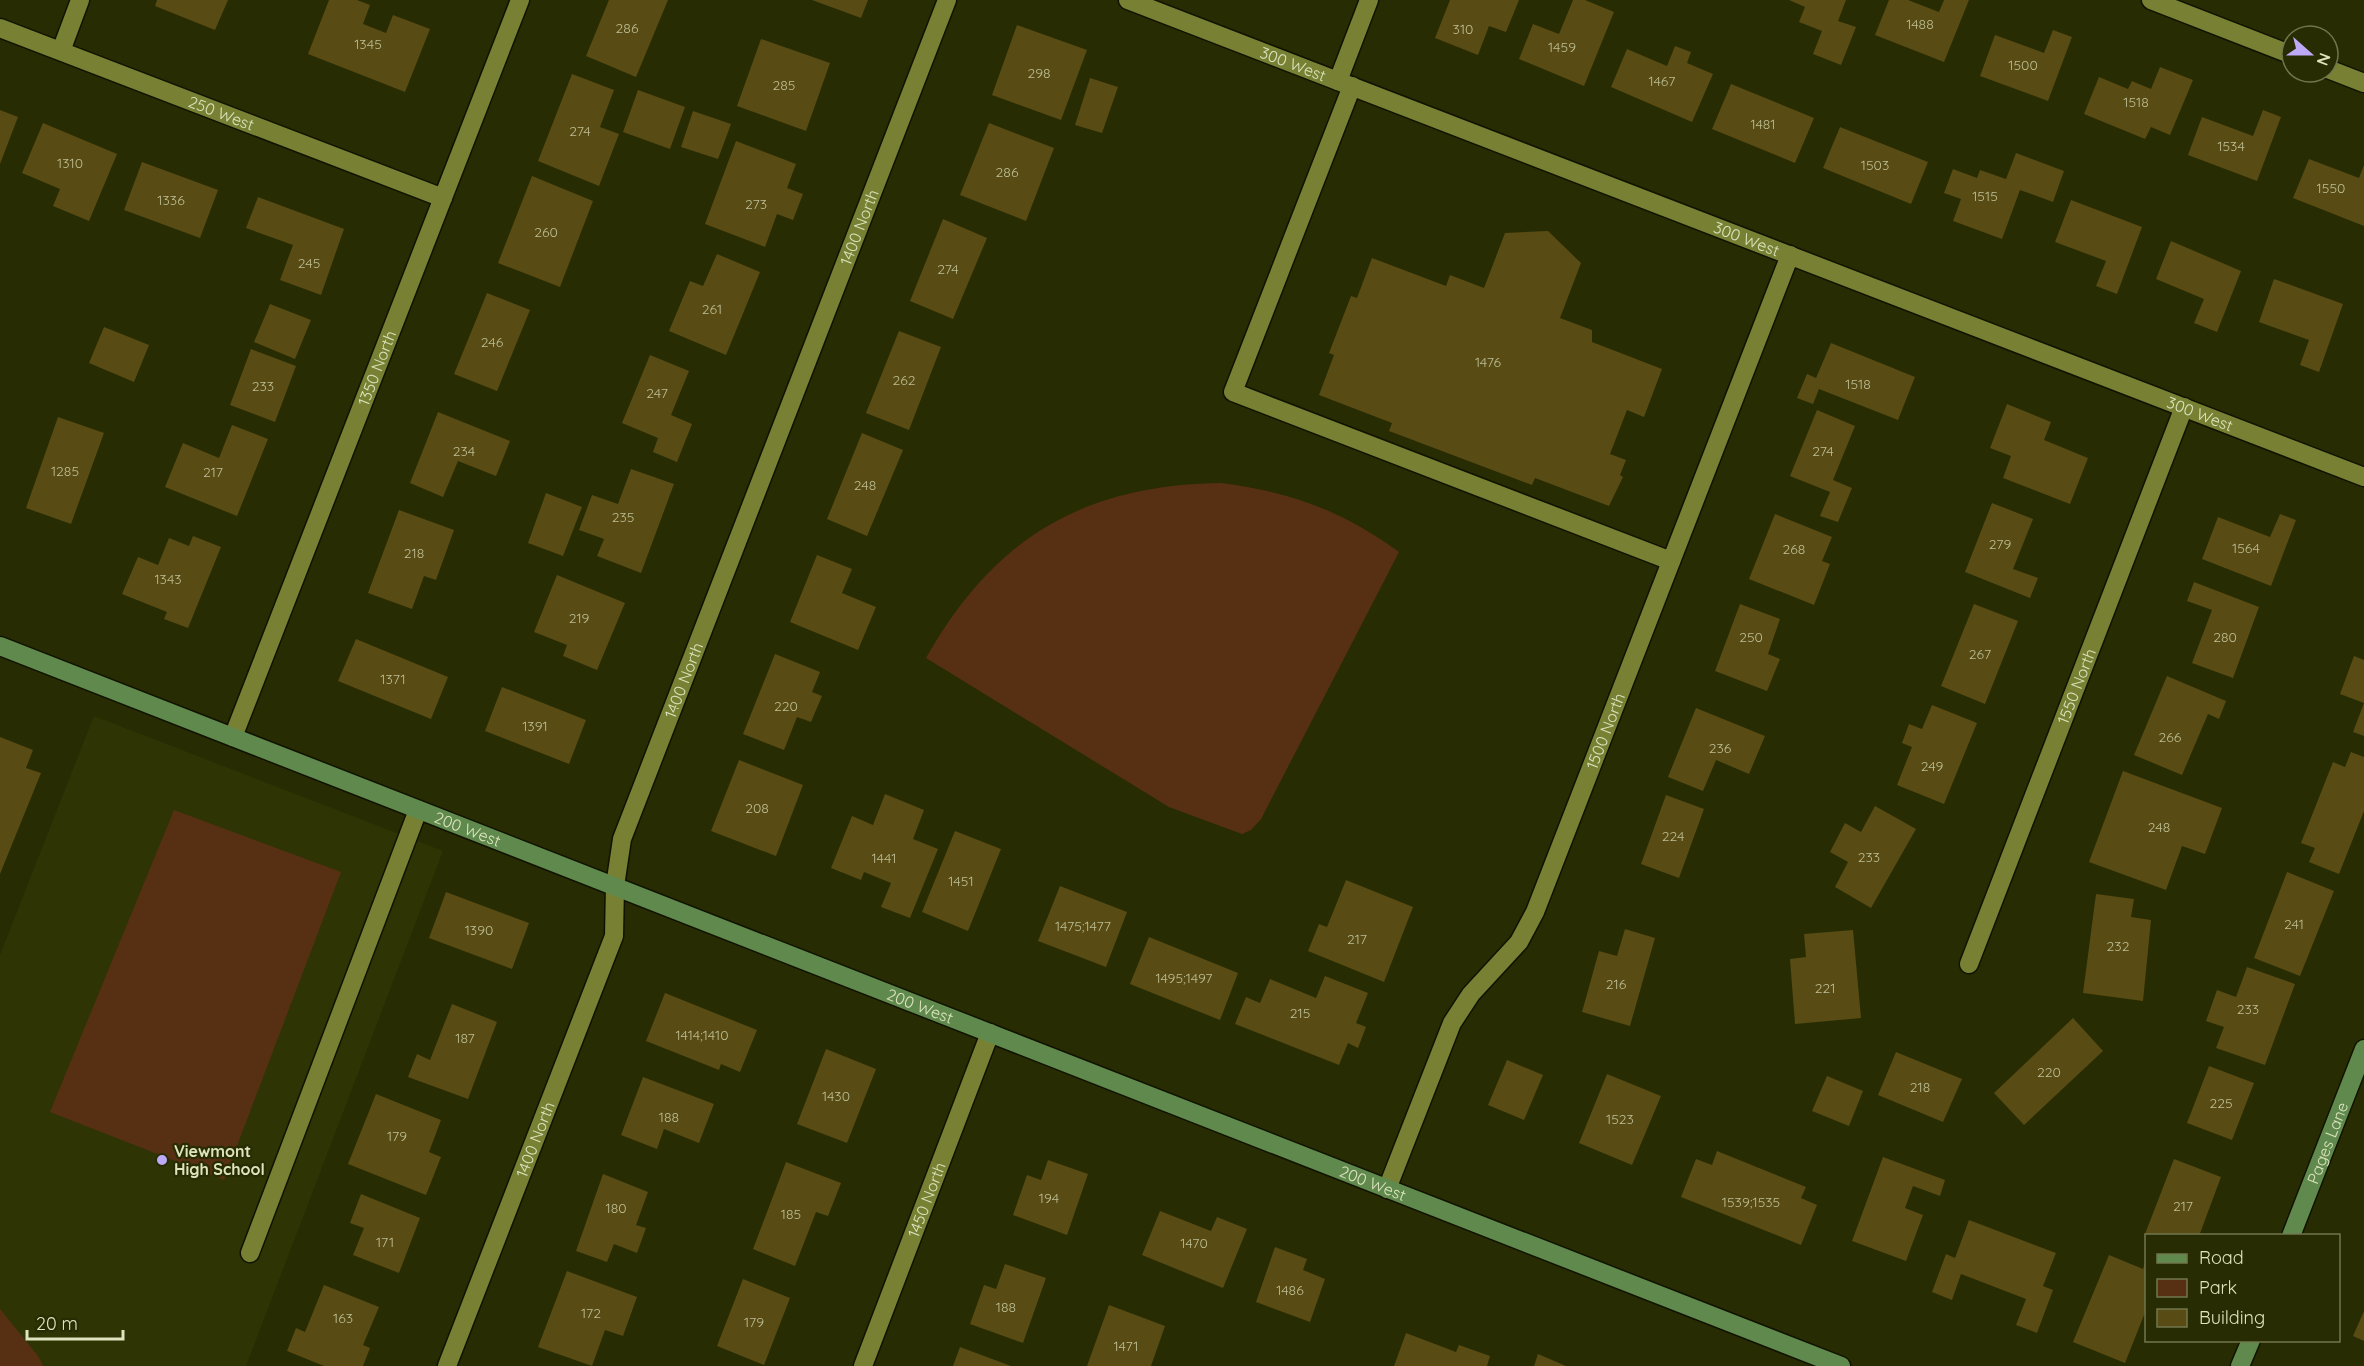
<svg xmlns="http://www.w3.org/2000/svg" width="2364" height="1366" font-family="Quicksand,sans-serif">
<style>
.built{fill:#2f3404}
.green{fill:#573013}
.building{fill:#584b14}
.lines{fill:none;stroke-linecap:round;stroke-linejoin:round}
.lane-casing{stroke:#111300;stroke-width:21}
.street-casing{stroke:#111300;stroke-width:21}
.secondary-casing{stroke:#111300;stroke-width:21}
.lane{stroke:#778033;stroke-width:18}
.street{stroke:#778033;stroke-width:18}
.secondary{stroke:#608a4d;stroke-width:18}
.poi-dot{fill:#bda9f5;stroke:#282c02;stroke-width:2}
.labels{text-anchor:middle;stroke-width:4.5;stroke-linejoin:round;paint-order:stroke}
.number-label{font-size:14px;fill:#bcbe94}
.street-label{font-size:16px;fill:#dde4be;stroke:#282c02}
.poi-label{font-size:16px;font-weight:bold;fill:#dde4be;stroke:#282c02;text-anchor:start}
</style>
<rect width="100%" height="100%" fill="#282c02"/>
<path class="built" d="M 94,716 L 443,851 L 246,1366 L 0,1366 L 0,955 Z"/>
<g class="green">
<path d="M 1221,483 C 1291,492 1341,510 1399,552 L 1261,819 L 1251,830 L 1242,834 L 1169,807 L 926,658 C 994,538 1083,485 1221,483 Z"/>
<path d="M 174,810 L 341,872 L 224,1180 L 50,1112 Z"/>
<path d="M 0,1309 L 38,1356 L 43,1366 L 0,1366 Z"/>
</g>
<g class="building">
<path d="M 157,0 L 228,0 L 215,30 L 155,6 Z"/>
<path d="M 329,0 L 357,0 L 370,5 L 363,24 L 386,33 L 393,15 L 430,29 L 405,92 L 308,54 Z"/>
<path d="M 609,0 L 668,0 L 636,77 L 586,56 Z"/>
<path d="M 812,0 L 868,0 L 861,18 Z"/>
<path d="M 1450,0 L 1519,0 L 1506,32 L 1489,26 L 1478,55 L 1435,38 Z"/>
<path d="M 1573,0 L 1585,0 L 1614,12 L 1584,86 L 1519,59 L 1533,24 L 1559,34 Z"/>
<path d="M 1789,0 L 1846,0 L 1838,21 L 1856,27 L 1841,65 L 1813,54 L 1822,31 L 1799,22 L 1805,7 Z"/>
<path d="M 1889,0 L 1908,0 L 1939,12 L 1944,0 L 1969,0 L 1944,62 L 1875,35 Z"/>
<path d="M 1017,25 L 1087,50 L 1061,120 L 992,95 Z"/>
<path d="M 2053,30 L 2072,37 L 2048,101 L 1980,76 L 1995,35 L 2044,53 Z"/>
<path d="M 761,39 L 830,63 L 806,131 L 737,106 Z"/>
<path d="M 1675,46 L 1691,52 L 1687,63 L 1713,74 L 1692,122 L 1611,87 L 1627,49 L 1667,66 Z"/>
<path d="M 2160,67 L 2193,80 L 2170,135 L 2151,127 L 2145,139 L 2084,114 L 2099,77 L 2128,89 L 2132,81 L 2151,89 Z"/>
<path d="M 572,74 L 614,90 L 600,127 L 619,134 L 599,186 L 538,161 Z"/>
<path d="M 1090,78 L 1118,87 L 1102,133 L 1075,125 Z"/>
<path d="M 1731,84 L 1814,118 L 1795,163 L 1712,129 Z"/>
<path d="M 638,90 L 685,107 L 670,149 L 623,132 Z"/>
<path d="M 0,110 L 18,117 L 0,164 Z"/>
<path d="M 2263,110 L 2281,117 L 2257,181 L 2188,155 L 2202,117 L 2253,136 Z"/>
<path d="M 693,111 L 731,124 L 718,159 L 681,147 Z"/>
<path d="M 43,123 L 117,154 L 89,221 L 53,206 L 60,189 L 22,173 Z"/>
<path d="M 989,123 L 1054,148 L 1026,221 L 960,195 Z"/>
<path d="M 1840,127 L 1928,162 L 1911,204 L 1823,168 Z"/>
<path d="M 736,141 L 796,164 L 787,188 L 803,194 L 793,220 L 777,214 L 765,247 L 705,224 Z"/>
<path d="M 2016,153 L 2064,171 L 2053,202 L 2020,190 L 2002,239 L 1953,221 L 1961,199 L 1944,193 L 1953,169 L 1977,178 L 1980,170 L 2006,179 Z"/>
<path d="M 2309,159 L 2359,178 L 2364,165 L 2364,226 L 2293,198 Z"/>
<path d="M 142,162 L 218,190 L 200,238 L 124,210 Z"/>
<path d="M 532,176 L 593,201 L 560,287 L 498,263 Z"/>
<path d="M 258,197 L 344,229 L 321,295 L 280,280 L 293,245 L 246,228 Z"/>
<path d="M 2071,200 L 2142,227 L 2117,294 L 2096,286 L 2106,261 L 2055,242 Z"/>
<path d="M 943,219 L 987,238 L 953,319 L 910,301 Z"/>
<path d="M 1548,231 L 1581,263 L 1560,318 L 1592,330 L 1592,342 L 1662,369 L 1644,417 L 1627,410 L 1610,454 L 1626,460 L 1620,475 L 1623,477 L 1609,506 L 1535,478 L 1532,485 L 1389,431 L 1392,423 L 1319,395 L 1334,355 L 1329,353 L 1351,296 L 1357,298 L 1372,258 L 1446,286 L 1450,275 L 1484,288 L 1505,233 Z"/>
<path d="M 2171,241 L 2241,271 L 2217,332 L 2194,323 L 2204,299 L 2156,279 Z"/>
<path d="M 717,254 L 760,272 L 726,355 L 669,331 L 690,281 L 703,286 Z"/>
<path d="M 2274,279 L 2343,304 L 2319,372 L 2300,365 L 2309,340 L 2259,322 Z"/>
<path d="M 487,293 L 530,310 L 497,391 L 454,374 Z"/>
<path d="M 270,304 L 311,320 L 295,359 L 254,342 Z"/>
<path d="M 104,327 L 149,345 L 134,382 L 89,363 Z"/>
<path d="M 899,331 L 941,347 L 909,430 L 866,413 Z"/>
<path d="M 1831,343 L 1915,377 L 1898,420 L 1819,389 L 1813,404 L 1797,398 L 1807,374 L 1816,378 Z"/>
<path d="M 251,349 L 296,366 L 275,422 L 230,405 Z"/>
<path d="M 650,355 L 689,371 L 671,415 L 692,424 L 677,462 L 653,452 L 658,438 L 622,423 Z"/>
<path d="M 2007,404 L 2051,422 L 2044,440 L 2088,458 L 2070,504 L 2003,478 L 2011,456 L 1990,448 Z"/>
<path d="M 1817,410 L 1855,426 L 1833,480 L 1852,488 L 1838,522 L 1820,516 L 1830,492 L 1790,476 Z"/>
<path d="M 438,412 L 510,441 L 496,476 L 458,461 L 443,497 L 410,483 Z"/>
<path d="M 58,417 L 104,433 L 71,524 L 26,508 Z"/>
<path d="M 232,425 L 268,439 L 237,516 L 165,487 L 183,443 L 219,458 Z"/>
<path d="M 862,433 L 903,450 L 867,536 L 827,519 Z"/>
<path d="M 631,469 L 674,484 L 641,573 L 597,556 L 604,539 L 579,530 L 592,495 L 618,504 Z"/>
<path d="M 546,493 L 582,507 L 563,556 L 528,543 Z"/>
<path d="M 1992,503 L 2033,519 L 2013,569 L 2038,578 L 2030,598 L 1965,572 Z"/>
<path d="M 399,510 L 454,530 L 436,580 L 424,576 L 412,609 L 368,593 Z"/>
<path d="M 1775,514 L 1832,537 L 1822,561 L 1830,564 L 1814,605 L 1749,579 Z"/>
<path d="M 2280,514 L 2296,520 L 2271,586 L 2202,559 L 2218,517 L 2270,537 Z"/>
<path d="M 193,536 L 221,547 L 188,628 L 164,619 L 167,612 L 122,594 L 138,557 L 158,565 L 169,538 L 189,546 Z"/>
<path d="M 817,555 L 852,569 L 842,593 L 876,607 L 858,650 L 790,622 Z"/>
<path d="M 557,575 L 625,603 L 597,670 L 563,656 L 567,645 L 534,632 Z"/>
<path d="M 2194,582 L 2259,607 L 2233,678 L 2192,663 L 2212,610 L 2187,601 Z"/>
<path d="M 1740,604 L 1780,619 L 1768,654 L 1780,659 L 1767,691 L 1715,671 Z"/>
<path d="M 1974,604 L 2018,621 L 1985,704 L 1941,686 Z"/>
<path d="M 356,639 L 448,677 L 431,719 L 338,681 Z"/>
<path d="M 775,654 L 820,672 L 812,692 L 822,696 L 811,722 L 797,717 L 784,750 L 743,734 Z"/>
<path d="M 2354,656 L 2364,660 L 2364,736 L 2353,732 L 2364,703 L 2340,694 Z"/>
<path d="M 2167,676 L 2226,701 L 2219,719 L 2208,714 L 2182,775 L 2134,755 Z"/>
<path d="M 502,687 L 586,720 L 569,764 L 485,731 Z"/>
<path d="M 1932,705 L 1977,723 L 1944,804 L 1897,785 L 1912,747 L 1902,743 L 1909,724 L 1922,729 Z"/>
<path d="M 1696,708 L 1765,736 L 1749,774 L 1716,760 L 1703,791 L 1668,777 Z"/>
<path d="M 0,737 L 33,750 L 26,768 L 41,773 L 0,874 Z"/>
<path d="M 2351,752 L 2364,757 L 2364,811 L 2339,874 L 2309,862 L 2315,848 L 2301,843 L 2333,762 L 2345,767 Z"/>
<path d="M 739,760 L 803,785 L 776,856 L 711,831 Z"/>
<path d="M 2123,771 L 2222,808 L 2205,854 L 2182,846 L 2166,890 L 2089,862 Z"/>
<path d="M 885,794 L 924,810 L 913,839 L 938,849 L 910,918 L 881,907 L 891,883 L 864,872 L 861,880 L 831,868 L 852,816 L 873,825 Z"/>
<path d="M 1666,795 L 1704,809 L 1679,878 L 1641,864 Z"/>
<path d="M 1875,806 L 1916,829 L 1871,908 L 1835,887 L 1848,862 L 1830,852 L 1845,823 L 1861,832 Z"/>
<path d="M 955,831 L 1001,849 L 968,931 L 922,912 Z"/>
<path d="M 2287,872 L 2334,891 L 2300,976 L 2254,958 Z"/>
<path d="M 1346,880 L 1413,907 L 1384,982 L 1308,951 L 1319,924 L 1327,927 Z"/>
<path d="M 1060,886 L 1127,912 L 1106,967 L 1038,941 Z"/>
<path d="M 446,892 L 529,923 L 512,969 L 429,938 Z"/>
<path d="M 2096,894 L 2134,899 L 2131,917 L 2151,920 L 2143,1001 L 2083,993 Z"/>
<path d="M 1625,929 L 1655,938 L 1630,1026 L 1582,1012 L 1599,951 L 1617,956 Z"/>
<path d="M 1853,930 L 1861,1018 L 1795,1024 L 1790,959 L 1806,957 L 1804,934 Z"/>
<path d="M 1149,937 L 1238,973 L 1220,1020 L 1130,984 Z"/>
<path d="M 2247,967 L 2295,984 L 2265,1065 L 2216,1048 L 2224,1027 L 2206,1021 L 2217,990 L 2236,997 Z"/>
<path d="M 1325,976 L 1368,993 L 1356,1023 L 1366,1027 L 1358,1048 L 1348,1043 L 1339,1065 L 1235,1024 L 1246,997 L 1260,1003 L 1270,979 L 1316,998 Z"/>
<path d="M 665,993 L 757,1030 L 740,1072 L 721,1064 L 719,1070 L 646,1041 Z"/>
<path d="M 452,1004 L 497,1022 L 468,1099 L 408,1077 L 417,1054 L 430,1060 Z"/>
<path d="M 2073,1018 L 2103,1051 L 2024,1125 L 1994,1093 Z"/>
<path d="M 826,1049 L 876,1069 L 847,1143 L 797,1124 Z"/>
<path d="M 1896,1052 L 1962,1079 L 1943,1122 L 1878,1095 Z"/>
<path d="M 1507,1060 L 1543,1075 L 1524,1120 L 1488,1105 Z"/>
<path d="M 2209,1066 L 2254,1083 L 2232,1140 L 2187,1123 Z"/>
<path d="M 1607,1074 L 1661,1096 L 1632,1165 L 1579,1143 Z"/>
<path d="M 1827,1076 L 1863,1091 L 1849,1126 L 1812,1111 Z"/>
<path d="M 643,1077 L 714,1104 L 699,1143 L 664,1129 L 657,1149 L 621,1135 Z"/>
<path d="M 376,1094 L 441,1120 L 429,1152 L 441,1157 L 426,1195 L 348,1164 Z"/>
<path d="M 1717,1151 L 1806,1187 L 1801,1198 L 1817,1205 L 1801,1245 L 1681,1197 L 1696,1159 L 1712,1165 Z"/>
<path d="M 1883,1157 L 1945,1180 L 1940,1196 L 1913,1186 L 1905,1208 L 1923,1215 L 1906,1261 L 1852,1241 Z"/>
<path d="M 2174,1159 L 2221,1177 L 2199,1236 L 2149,1236 L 2145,1234 Z"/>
<path d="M 1048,1160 L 1088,1174 L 1067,1235 L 1013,1215 L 1027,1175 L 1041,1180 Z"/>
<path d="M 786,1162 L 841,1183 L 828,1216 L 816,1212 L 795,1266 L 753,1249 Z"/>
<path d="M 603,1174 L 648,1192 L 636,1225 L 646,1228 L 637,1253 L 614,1244 L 607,1262 L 576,1251 Z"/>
<path d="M 361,1194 L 420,1218 L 399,1273 L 353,1255 L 364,1228 L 350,1223 Z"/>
<path d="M 1160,1211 L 1211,1231 L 1217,1217 L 1247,1229 L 1223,1288 L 1142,1255 Z"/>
<path d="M 1969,1220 L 2056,1253 L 2043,1286 L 2053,1290 L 2037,1333 L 2016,1325 L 2026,1299 L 1961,1274 L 1952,1300 L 1932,1292 L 1946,1254 L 1955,1258 Z"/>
<path d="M 1275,1247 L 1307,1259 L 1303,1270 L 1325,1279 L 1310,1322 L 1256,1302 Z"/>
<path d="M 2109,1255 L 2143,1269 L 2146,1260 L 2146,1310 L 2125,1363 L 2073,1342 Z"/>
<path d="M 1005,1264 L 1046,1278 L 1023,1343 L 970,1324 L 984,1285 L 996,1289 Z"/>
<path d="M 567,1271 L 637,1297 L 623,1336 L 605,1330 L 592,1366 L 538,1347 Z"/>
<path d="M 743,1279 L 790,1298 L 764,1365 L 717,1346 Z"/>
<path d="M 324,1285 L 379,1307 L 363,1345 L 370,1348 L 363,1366 L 324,1366 L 287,1351 L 296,1328 L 305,1332 Z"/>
<path d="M 1109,1305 L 1165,1326 L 1151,1366 L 1087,1366 Z"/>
<path d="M 2364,1311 L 2364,1341 L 2353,1336 Z"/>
<path d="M 1406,1333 L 1456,1352 L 1459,1345 L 1490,1356 L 1487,1366 L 1394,1366 Z"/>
<path d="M 960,1347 L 1011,1366 L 953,1366 Z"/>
<path d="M 1538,1354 L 1566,1366 L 1534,1366 Z"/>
</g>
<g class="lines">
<defs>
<g id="lane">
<path d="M 1352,86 L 1233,392 L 1671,561"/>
<path d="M 250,1253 L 418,810"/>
</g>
<g id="street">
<path id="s1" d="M 1128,0 L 2364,477"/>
<path d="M 2151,0 L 2292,55"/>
<path id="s2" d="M 0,28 L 443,198"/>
<path d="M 61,51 L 80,0"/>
<path d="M 2328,69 L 2364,83"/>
<path d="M 1338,81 L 1369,0"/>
<path id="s3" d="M 233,737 L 520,0"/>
<path id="s4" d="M 1969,964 L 2184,407"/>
<path id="s5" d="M 1387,1189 L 1452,1023 L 1471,994 L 1519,942 L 1535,912 L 1790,255"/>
<path id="s6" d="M 447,1366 L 614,936 L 615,886 L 622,839 L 947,0"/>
<path id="s7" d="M 863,1366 L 990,1033"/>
</g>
<g id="secondary">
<path id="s8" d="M 0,646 L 1841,1366"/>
<path id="s9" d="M 2291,1236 L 2364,1049"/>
<path d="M 2240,1366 L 2251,1340"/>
</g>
</defs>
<use href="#lane" class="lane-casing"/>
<use href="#street" class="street-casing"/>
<use href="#secondary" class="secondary-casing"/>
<use href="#lane" class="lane"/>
<use href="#street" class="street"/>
<use href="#secondary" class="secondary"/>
</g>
<circle class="poi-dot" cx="162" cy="1160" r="6"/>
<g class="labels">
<g class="number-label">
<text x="1920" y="29">1488</text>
<text x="627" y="33">286</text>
<text x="1463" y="34">310</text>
<text x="368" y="49">1345</text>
<text x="1562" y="52">1459</text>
<text x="2023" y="70">1500</text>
<text x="1039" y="78">298</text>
<text x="1662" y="86">1467</text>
<text x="784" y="90">285</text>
<text x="2136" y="107">1518</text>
<text x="1763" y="129">1481</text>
<text x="580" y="136">274</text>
<text x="2231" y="151">1534</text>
<text x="70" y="168">1310</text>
<text x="1875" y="170">1503</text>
<text x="1007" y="177">286</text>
<text x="2331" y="193">1550</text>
<text x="1985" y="201">1515</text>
<text x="171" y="205">1336</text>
<text x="756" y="209">273</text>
<text x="546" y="237">260</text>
<text x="309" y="268">245</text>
<text x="948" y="274">274</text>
<text x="712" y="314">261</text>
<text x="492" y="347">246</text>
<text x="1488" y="367">1476</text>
<text x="904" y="385">262</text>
<text x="1858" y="389">1518</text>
<text x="263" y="391">233</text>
<text x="657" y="398">247</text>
<text x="464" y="456">234</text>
<text x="1823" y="456">274</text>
<text x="65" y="476">1285</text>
<text x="213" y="477">217</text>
<text x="865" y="490">248</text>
<text x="623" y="522">235</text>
<text x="2000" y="549">279</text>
<text x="2246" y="553">1564</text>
<text x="1794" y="554">268</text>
<text x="414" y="558">218</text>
<text x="168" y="584">1343</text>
<text x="579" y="623">219</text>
<text x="1751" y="642">250</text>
<text x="2225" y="642">280</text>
<text x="1980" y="659">267</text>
<text x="393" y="684">1371</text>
<text x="786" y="711">220</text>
<text x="535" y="731">1391</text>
<text x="2170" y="742">266</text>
<text x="1720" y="753">236</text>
<text x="1932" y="771">249</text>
<text x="757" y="813">208</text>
<text x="2159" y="832">248</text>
<text x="1673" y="841">224</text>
<text x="1869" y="862">233</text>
<text x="884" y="863">1441</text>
<text x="961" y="886">1451</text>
<text x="2294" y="929">241</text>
<text x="1083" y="931">1475;1477</text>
<text x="479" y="935">1390</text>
<text x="1357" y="944">217</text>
<text x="2118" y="951">232</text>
<text x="1184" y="983">1495;1497</text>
<text x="1616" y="989">216</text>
<text x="1825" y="993">221</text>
<text x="2248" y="1014">233</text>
<text x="1300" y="1018">215</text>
<text x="702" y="1040">1414;1410</text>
<text x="465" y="1043">187</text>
<text x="2049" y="1077">220</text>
<text x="1920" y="1092">218</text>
<text x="836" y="1101">1430</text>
<text x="2221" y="1108">225</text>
<text x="669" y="1122">188</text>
<text x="1620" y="1124">1523</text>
<text x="397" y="1141">179</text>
<text x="1049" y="1203">194</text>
<text x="1751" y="1207">1539;1535</text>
<text x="2183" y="1211">217</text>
<text x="616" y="1213">180</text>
<text x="791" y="1219">185</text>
<text x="385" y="1247">171</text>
<text x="1194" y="1248">1470</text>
<text x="1290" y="1295">1486</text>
<text x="1006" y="1312">188</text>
<text x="591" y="1318">172</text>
<text x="343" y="1323">163</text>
<text x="754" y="1327">179</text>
<text x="1126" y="1351">1471</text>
</g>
<g class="street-label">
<text dy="6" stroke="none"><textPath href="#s1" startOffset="177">300 West</textPath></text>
<text dy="6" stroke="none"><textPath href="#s2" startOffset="237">250 West</textPath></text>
<text dy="6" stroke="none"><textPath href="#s6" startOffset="1215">1400 North</textPath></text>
<text dy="6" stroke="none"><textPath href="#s1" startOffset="663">300 West</textPath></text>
<text dy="6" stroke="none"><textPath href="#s3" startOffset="396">1350 North</textPath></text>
<text dy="6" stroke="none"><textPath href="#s1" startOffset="1149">300 West</textPath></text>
<text dy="6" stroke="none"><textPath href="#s6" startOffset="729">1400 North</textPath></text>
<text dy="6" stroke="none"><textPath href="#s4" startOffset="298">1550 North</textPath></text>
<text dy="6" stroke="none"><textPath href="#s5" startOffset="512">1500 North</textPath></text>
<text dy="6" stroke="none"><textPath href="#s8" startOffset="502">200 West</textPath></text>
<text dy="6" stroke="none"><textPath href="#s8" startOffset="988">200 West</textPath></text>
<text dy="6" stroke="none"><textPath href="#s6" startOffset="243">1400 North</textPath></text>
<text dy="6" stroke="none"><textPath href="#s9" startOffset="100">Pages Lane</textPath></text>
<text dy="6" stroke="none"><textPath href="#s8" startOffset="1474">200 West</textPath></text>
<text dy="6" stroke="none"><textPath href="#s7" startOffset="178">1450 North</textPath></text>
</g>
<g class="poi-label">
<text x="174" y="1157">Viewmont<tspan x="174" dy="18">High School</tspan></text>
</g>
</g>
<rect x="2145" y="1234" width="195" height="108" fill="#282c02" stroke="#70764d" stroke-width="1.5"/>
<rect x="2157" y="1254" width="30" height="9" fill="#608a4d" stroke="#70764d" stroke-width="1.5"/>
<text x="2199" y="1264" font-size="18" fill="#dde4be">Road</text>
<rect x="2157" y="1279" width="30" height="18" fill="#573013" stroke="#70764d" stroke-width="1.5"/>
<text x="2199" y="1294" font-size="18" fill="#dde4be">Park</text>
<rect x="2157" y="1309" width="30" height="18" fill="#584b14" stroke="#70764d" stroke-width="1.5"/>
<text x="2199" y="1324" font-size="18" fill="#dde4be">Building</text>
<g transform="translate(2310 54) rotate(111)"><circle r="28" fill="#282c02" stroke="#70764d" stroke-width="1.5"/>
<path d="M0-4.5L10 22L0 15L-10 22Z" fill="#bda9f5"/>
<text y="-9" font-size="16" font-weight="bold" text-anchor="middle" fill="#dde4be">N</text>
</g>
<path d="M27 1330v9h96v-9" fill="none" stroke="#dde4be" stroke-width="3"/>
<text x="36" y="1330" font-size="18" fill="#dde4be" stroke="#282c02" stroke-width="4.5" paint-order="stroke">20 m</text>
</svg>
